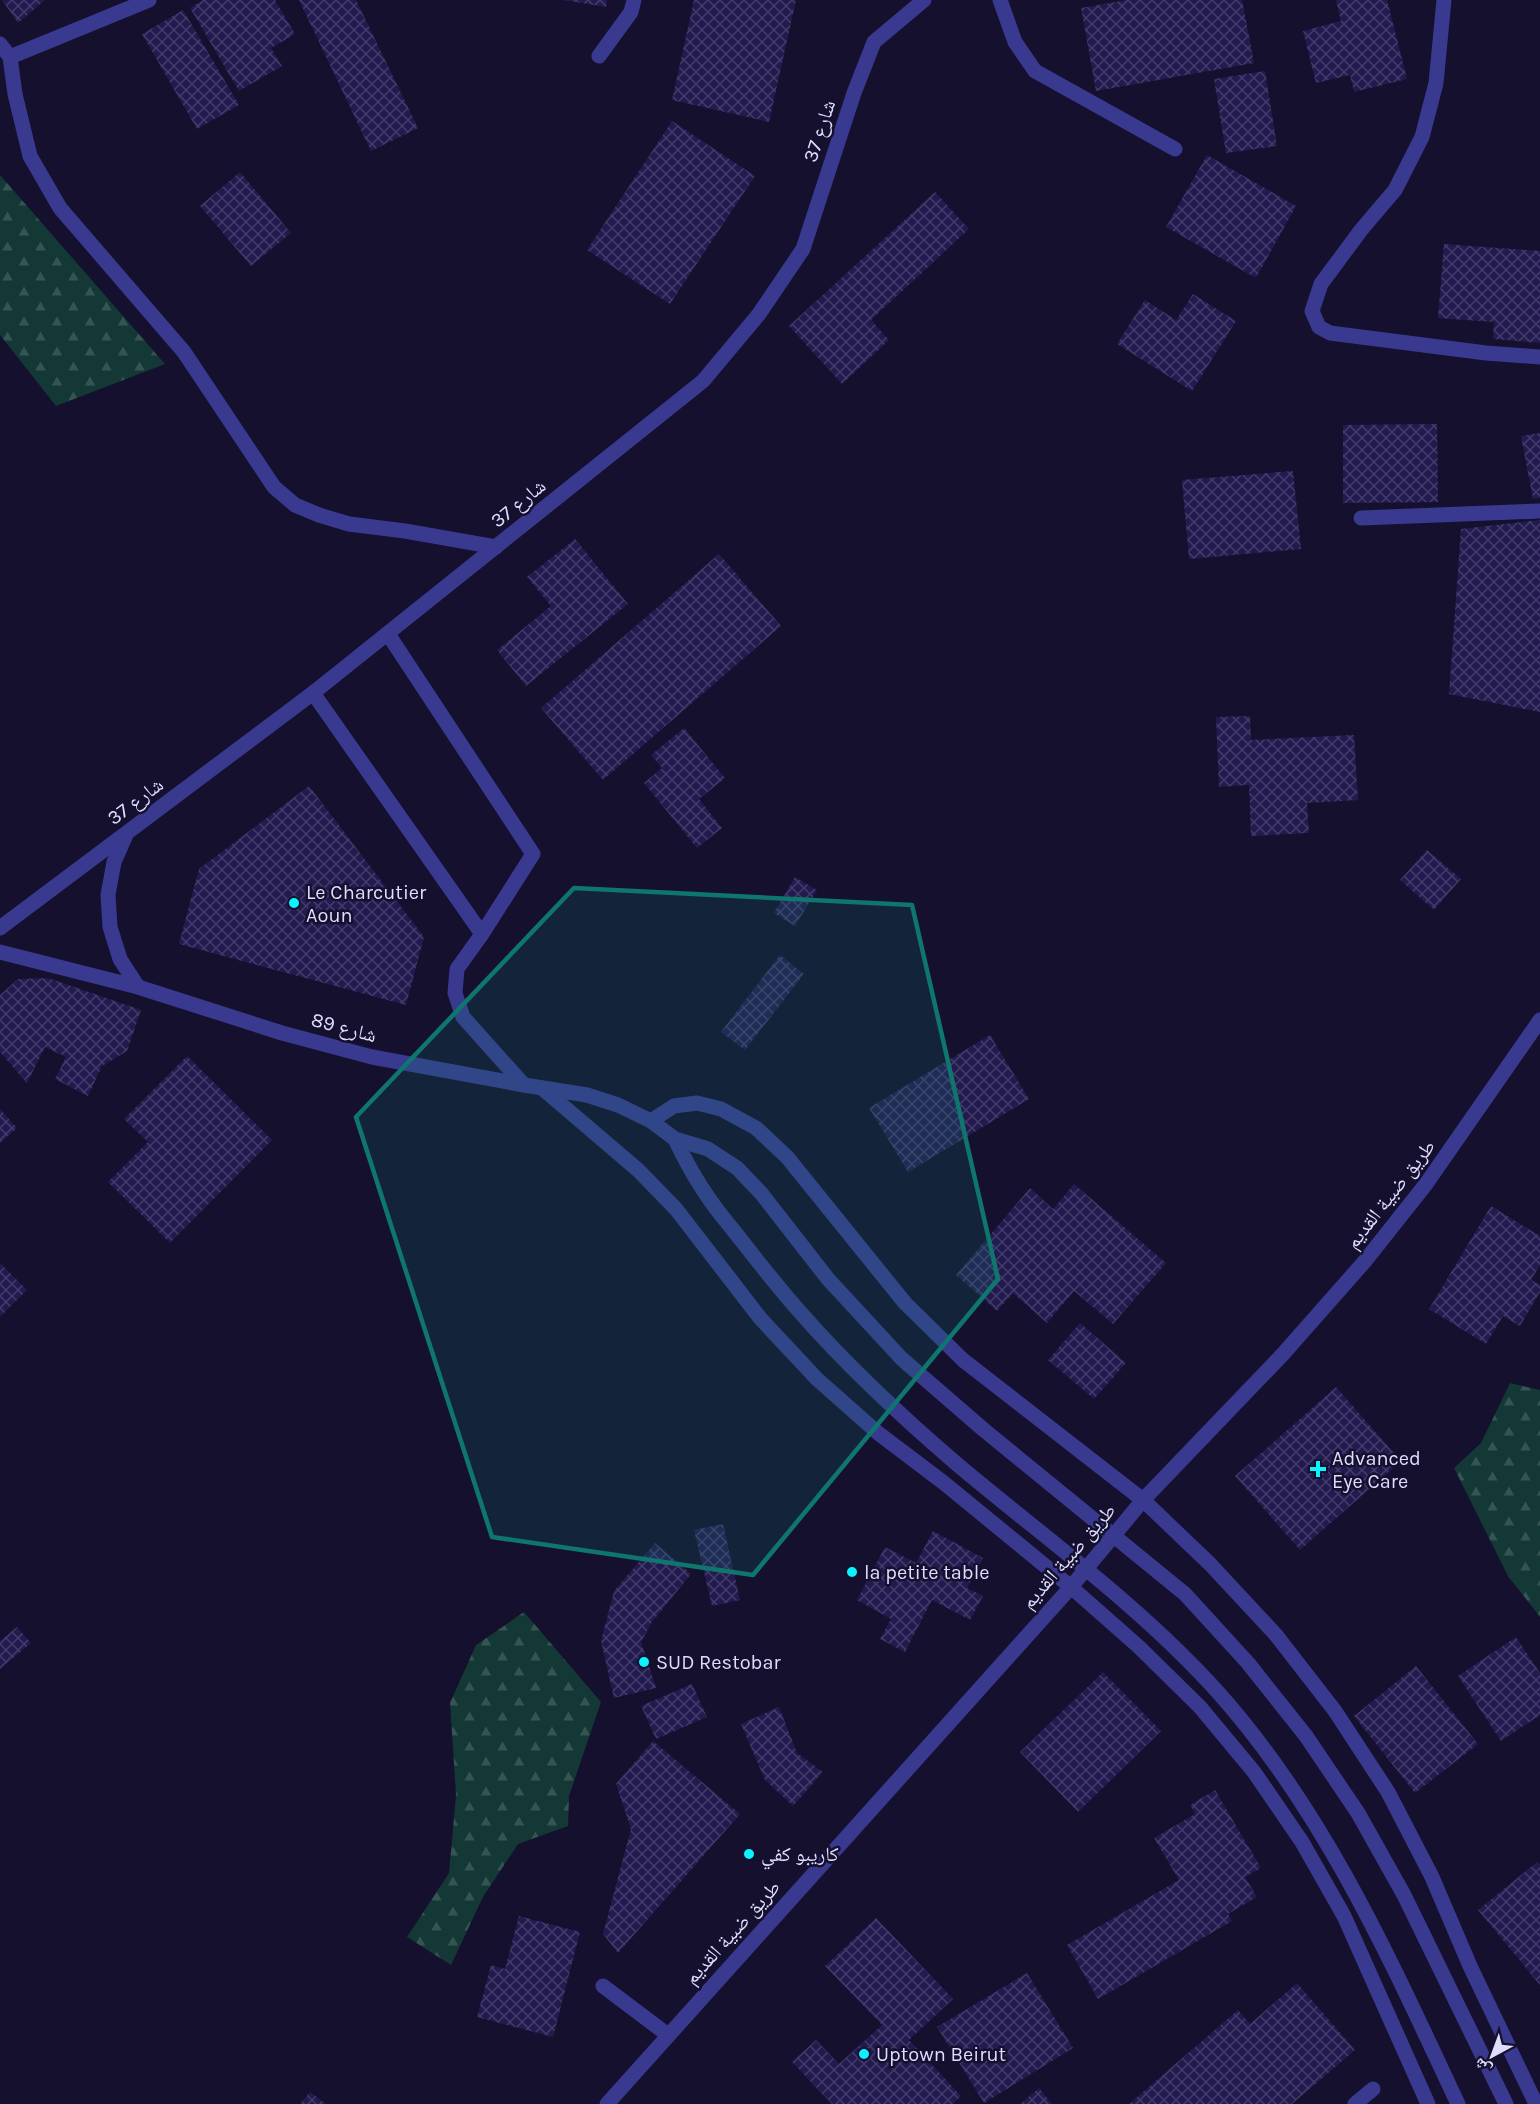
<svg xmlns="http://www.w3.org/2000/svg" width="1540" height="2104" font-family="Karla,'Noto Naskh Arabic',sans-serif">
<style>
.forest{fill:url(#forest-firs)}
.building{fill:url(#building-cross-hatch)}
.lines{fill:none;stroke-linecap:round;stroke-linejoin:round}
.minor{stroke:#393a8f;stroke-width:15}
.minor-bridge{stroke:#393a8f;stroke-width:15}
.marked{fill:#0f766e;fill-opacity:0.2;stroke:#0f766e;stroke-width:4.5;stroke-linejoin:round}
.poi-dot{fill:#09f4ff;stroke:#14102e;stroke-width:2}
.labels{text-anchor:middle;stroke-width:5;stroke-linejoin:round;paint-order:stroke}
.street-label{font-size:20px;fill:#dfddff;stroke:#14102e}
.poi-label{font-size:20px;fill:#dfddff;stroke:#14102e;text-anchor:start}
</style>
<defs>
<pattern id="forest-firs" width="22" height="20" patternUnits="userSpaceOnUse" patternTransform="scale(1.5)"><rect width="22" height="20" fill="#133835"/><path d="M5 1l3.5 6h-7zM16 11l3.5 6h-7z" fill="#355453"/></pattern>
<pattern id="building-cross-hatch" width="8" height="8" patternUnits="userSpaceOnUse" patternTransform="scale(1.5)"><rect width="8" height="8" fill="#231b50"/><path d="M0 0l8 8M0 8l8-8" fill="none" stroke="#423c6a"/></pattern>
</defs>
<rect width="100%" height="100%" fill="#14102e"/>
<g class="forest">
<path d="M 0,175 L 165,364 L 56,406 L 0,335 Z"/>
<path d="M 1510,1383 L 1540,1390 L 1540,1617 L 1508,1576 L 1454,1468 L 1481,1443 Z"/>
<path d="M 524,1612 L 601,1702 L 569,1796 L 568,1826 L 518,1844 L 483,1897 L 451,1965 L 407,1937 L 449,1873 L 456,1795 L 450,1703 L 476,1645 Z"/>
</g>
<g class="building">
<path d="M 2,0 L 45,0 L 18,23 Z"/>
<path d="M 203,0 L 275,0 L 295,34 L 271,48 L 282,66 L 239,91 L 190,8 Z"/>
<path d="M 299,0 L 356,0 L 418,128 L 371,151 Z"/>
<path d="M 563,0 L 607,0 L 606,7 Z"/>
<path d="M 694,0 L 796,0 L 769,122 L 672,100 Z"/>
<path d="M 1127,0 L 1242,0 L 1254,63 L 1096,91 L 1081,8 Z"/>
<path d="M 1336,0 L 1387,0 L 1407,79 L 1354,92 L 1350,75 L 1316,83 L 1303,31 L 1341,21 Z"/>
<path d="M 183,10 L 239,105 L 197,129 L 142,34 Z"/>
<path d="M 1265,71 L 1277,146 L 1226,153 L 1214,79 Z"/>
<path d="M 672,121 L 755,176 L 670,304 L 587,250 Z"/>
<path d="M 1207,155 L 1296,206 L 1256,278 L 1166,227 Z"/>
<path d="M 240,172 L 291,233 L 251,266 L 200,206 Z"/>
<path d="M 935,192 L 969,229 L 871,320 L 889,340 L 842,384 L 789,326 Z"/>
<path d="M 1444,244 L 1540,251 L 1540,343 L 1493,339 L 1494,322 L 1438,318 Z"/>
<path d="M 1193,294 L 1236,321 L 1192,391 L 1117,344 L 1145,300 L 1176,320 Z"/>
<path d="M 1437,424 L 1438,502 L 1343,503 L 1343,425 Z"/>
<path d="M 1540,433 L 1540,498 L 1533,499 L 1521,436 Z"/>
<path d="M 1293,471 L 1301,549 L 1189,559 L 1182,480 Z"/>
<path d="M 1540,520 L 1540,712 L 1449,694 L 1461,529 Z"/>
<path d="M 575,539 L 628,604 L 526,686 L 497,650 L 551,606 L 527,577 Z"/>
<path d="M 719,554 L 781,626 L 603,780 L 541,708 Z"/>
<path d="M 1250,716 L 1251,740 L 1354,735 L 1358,800 L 1307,803 L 1309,833 L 1251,836 L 1249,785 L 1219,787 L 1216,717 Z"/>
<path d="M 684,728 L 725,778 L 699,799 L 722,828 L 697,848 L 644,783 L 662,768 L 651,755 Z"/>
<path d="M 309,786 L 424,937 L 406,1005 L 179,944 L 199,869 Z"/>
<path d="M 1427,850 L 1461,879 L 1434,910 L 1400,880 Z"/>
<path d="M 795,877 L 817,890 L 795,926 L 774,913 Z"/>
<path d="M 780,955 L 804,974 L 745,1050 L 721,1032 Z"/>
<path d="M 48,978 L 141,1010 L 127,1051 L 102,1066 L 88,1096 L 55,1079 L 66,1057 L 45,1047 L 27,1083 L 0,1052 L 0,995 L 18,979 Z"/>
<path d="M 990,1035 L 1029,1099 L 908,1172 L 869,1108 Z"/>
<path d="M 187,1056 L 272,1140 L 170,1243 L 108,1182 L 148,1142 L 124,1119 Z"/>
<path d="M 0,1109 L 17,1128 L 0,1143 Z"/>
<path d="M 1074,1184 L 1166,1263 L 1113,1324 L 1074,1291 L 1047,1323 L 1013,1293 L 997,1311 L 956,1275 L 1030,1188 L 1053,1209 Z"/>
<path d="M 1491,1206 L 1540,1236 L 1540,1265 L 1531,1280 L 1540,1285 L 1540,1292 L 1520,1326 L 1503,1316 L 1486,1344 L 1429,1309 Z"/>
<path d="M 0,1263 L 27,1290 L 0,1317 Z"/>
<path d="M 1080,1323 L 1126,1363 L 1094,1399 L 1048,1360 Z"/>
<path d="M 1336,1387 L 1401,1461 L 1300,1550 L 1235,1476 Z"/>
<path d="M 723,1524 L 740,1600 L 712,1606 L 694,1530 Z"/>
<path d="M 933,1531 L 983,1558 L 967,1588 L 983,1596 L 970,1620 L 932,1600 L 905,1652 L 880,1639 L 891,1619 L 857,1600 L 885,1547 L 916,1563 Z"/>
<path d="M 655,1543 L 691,1574 L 652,1622 L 641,1642 L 656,1688 L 614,1698 L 601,1641 L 614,1591 Z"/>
<path d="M 17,1627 L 31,1643 L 0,1669 L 0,1641 Z"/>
<path d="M 1516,1637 L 1540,1673 L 1540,1715 L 1501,1741 L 1458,1676 Z"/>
<path d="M 1416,1666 L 1478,1744 L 1415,1793 L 1354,1716 Z"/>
<path d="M 1103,1672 L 1161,1731 L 1078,1812 L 1020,1752 Z"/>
<path d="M 692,1684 L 707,1717 L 656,1739 L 641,1706 Z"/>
<path d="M 779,1707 L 797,1753 L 823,1772 L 793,1806 L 765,1780 L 741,1724 Z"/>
<path d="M 653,1741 L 740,1814 L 618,1953 L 603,1934 L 631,1829 L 616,1784 Z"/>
<path d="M 1215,1790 L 1261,1868 L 1245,1877 L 1257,1897 L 1228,1914 L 1232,1921 L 1098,1999 L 1067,1945 L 1179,1880 L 1154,1838 L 1195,1814 L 1190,1805 Z"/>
<path d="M 1537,1862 L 1540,1865 L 1540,1985 L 1478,1910 Z"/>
<path d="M 519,1916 L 580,1932 L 553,2037 L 477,2017 L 491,1965 L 505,1969 Z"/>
<path d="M 876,1918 L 953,1999 L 909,2040 L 961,2096 L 953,2104 L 832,2104 L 792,2062 L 816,2040 L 839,2064 L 882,2025 L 825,1966 Z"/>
<path d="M 1027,1973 L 1073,2048 L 984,2103 L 937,2027 Z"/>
<path d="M 1297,1983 L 1355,2050 L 1292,2104 L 1129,2104 L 1238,2010 L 1250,2024 Z"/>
<path d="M 1039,2088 L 1052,2104 L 1020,2104 Z"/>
<path d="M 310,2092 L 326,2104 L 300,2104 Z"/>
</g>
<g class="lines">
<g class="minor">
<path d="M 1000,0 L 1015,42 L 1035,71 L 1175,149"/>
<path d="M 1444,0 L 1436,83 L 1422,137 L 1395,190 L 1361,230 L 1321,284 L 1312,311 L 1319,327 L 1330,333 L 1486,353 L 1540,357"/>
<path d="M 0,44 L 10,57 L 15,94 L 30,156 L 60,208 L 184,352 L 274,487 L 295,505 L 319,515 L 349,524 L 405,531 L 496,547"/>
<path d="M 599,56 L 631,12 L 634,0"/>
<path d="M 10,57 L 149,0"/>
<path d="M 1361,518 L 1540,511"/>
<path d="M 313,693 L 482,934 L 533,854 L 388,634"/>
<path d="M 126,835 L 114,862 L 108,895 L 110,927 L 120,959 L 138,987"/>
<path d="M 0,928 L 313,693 L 703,381 L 759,314 L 803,249 L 854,93 L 874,42 L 924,0"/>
<path d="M 482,934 L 457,969 L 455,993 L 463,1017 L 524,1085"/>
<path d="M 0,952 L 138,987 L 282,1033 L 372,1057 L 524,1085 L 587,1095 L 618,1105 L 651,1121 L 675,1139 L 708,1149 L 737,1168 L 761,1193"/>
<path d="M 542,1088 L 638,1170 L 676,1209 L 760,1318 L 817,1379 L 878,1433 L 944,1483 L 1071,1587 L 1139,1647 L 1200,1707 L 1254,1772 L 1302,1842 L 1344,1916 L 1428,2104"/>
<path d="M 651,1121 L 674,1106 L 697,1103 L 721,1109 L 756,1128 L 787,1157 L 905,1303 L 963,1360 L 1143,1500 L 1210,1564 L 1276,1635 L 1335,1711 L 1388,1792 L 1432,1877 L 1470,1966 L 1536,2104"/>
<path d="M 675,1139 C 690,1171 707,1199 730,1226"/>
<path d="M 603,1986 L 668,2035"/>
<path d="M 607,2104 L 1071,1587 L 1143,1500 L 1283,1354 L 1365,1261 L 1426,1184 L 1540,1020"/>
<path d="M 1355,2104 L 1373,2089"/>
</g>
<g class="minor-bridge">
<path d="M 761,1193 L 828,1279 L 902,1359 L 984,1430 L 1185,1594 L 1248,1663 L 1306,1736 L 1358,1813 L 1404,1895 L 1506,2104"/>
<path d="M 730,1226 C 753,1255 775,1284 800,1312 C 848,1367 902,1417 958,1465 C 1045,1538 1139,1605 1216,1690 C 1324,1810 1390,1959 1458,2104"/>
</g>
</g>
<path class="marked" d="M 574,888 L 912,905 L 998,1279 L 753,1575 L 492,1537 L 356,1117 Z"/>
<g class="poi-dot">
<circle cx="294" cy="903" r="6"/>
<path d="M1315 1460h6v6h6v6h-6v6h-6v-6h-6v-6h6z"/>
<circle cx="852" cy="1572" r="6"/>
<circle cx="644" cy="1662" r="6"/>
<circle cx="749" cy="1854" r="6"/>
<circle cx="864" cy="2054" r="6"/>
</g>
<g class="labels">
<g class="street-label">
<text transform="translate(819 131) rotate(-72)" y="7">شارع 37</text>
<text transform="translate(518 503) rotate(-39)" y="7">شارع 37</text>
<text transform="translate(135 801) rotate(-37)" y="7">شارع 37</text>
<text transform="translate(344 1027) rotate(15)" y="7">شارع 89</text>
<text transform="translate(1390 1194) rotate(-52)" y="7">طريق ضبية القديم</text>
<text transform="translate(1068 1556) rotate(-49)" y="7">طريق ضبية القديم</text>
<text transform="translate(732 1932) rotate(-48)" y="7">طريق ضبية القديم</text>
</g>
<g class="poi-label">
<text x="306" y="899">Le Charcutier<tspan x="306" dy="23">Aoun</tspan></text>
<text x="1332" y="1465">Advanced<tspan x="1332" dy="23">Eye Care</tspan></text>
<text x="864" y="1579">la petite table</text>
<text x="656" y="1669">SUD Restobar</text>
<text x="761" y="1861">كاريبو كفي</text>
<text x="876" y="2061">Uptown Beirut</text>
</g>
</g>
<g transform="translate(1492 2056) rotate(221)" stroke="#14102e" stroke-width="4.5" paint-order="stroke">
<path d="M0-4.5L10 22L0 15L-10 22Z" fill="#dfddff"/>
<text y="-9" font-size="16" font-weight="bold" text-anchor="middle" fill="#dfddff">ش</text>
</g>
</svg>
